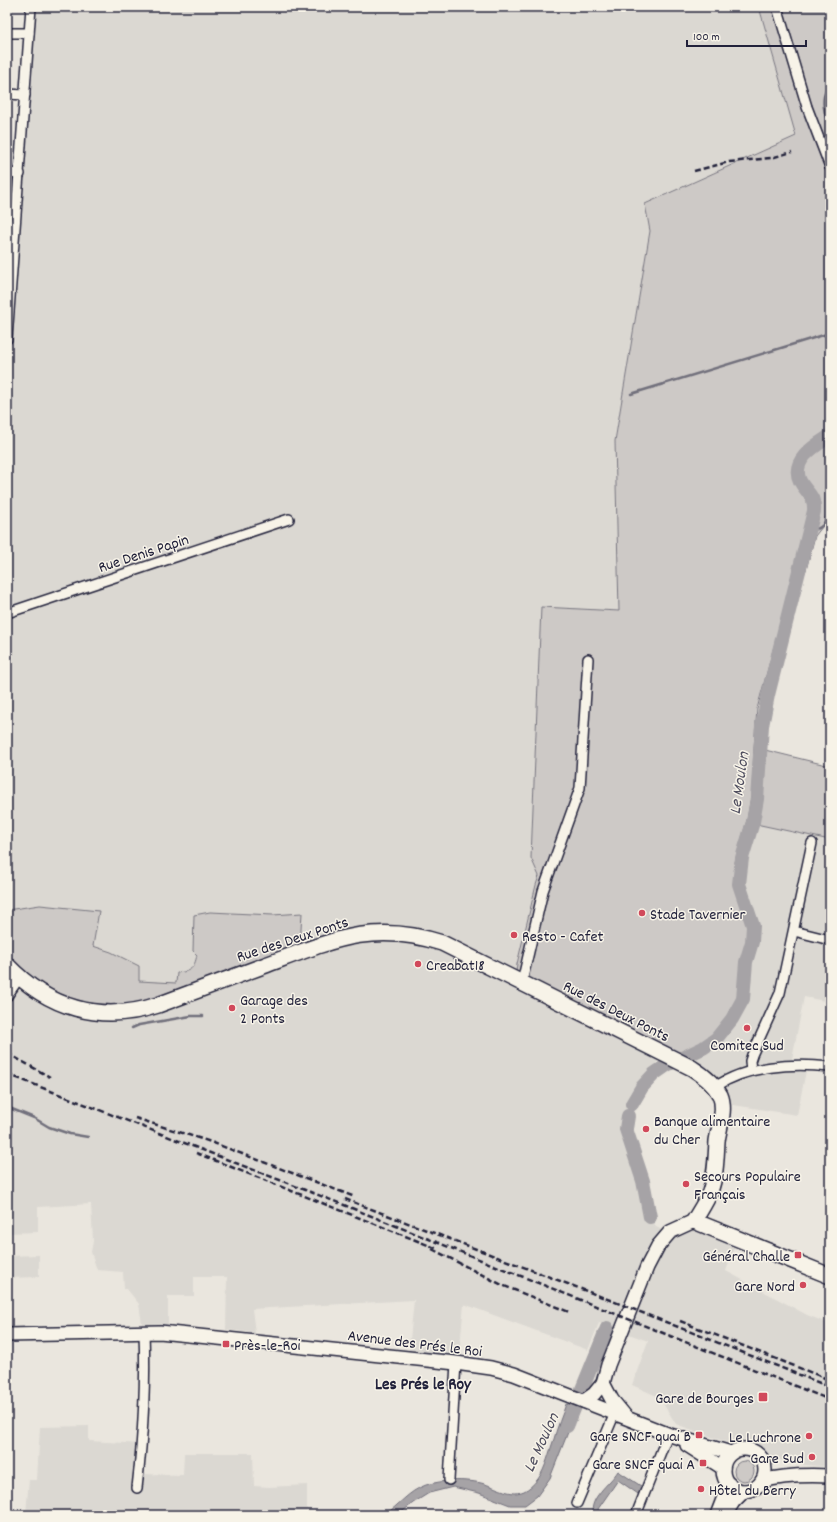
<svg xmlns="http://www.w3.org/2000/svg" width="837" height="1522" font-family="Dekko,sans-serif">
<style>
.built{fill:#dbd8d2}
.green{fill:#cdc9c6;stroke:#787680}
.water{fill:#a6a3a6;stroke:#716f7b}
.lines{fill:none;stroke-linecap:round;stroke-linejoin:round}
.shore{stroke:#575666;stroke-width:1}
.stream{stroke:#716f7b;stroke-width:2.5}
.river{stroke:#a6a3a6;stroke-width:14}
.street-casing{stroke:#22223b;stroke-width:12}
.secondary-casing{stroke:#22223b;stroke-width:16}
.primary-casing{stroke:#22223b;stroke-width:18}
.street{stroke:#f7f3e8;stroke-width:9}
.secondary{stroke:#f7f3e8;stroke-width:13}
.primary{stroke:#f7f3e8;stroke-width:15}
.rail{stroke:#22223b;stroke-width:2.5;stroke-dasharray:6 3;stroke-linecap:butt}
.poi-dot{fill:#d1495b;stroke:#f7f3e8;stroke-width:1.5}
.labels{text-anchor:middle;stroke-width:3;stroke-linejoin:round;paint-order:stroke}
.street-label{font-size:16px;fill:#22223b;stroke:#f7f3e8}
.poi-label{font-size:16px;fill:#22223b;stroke:#f7f3e8;text-anchor:start}
.water-label{font-size:17px;font-style:italic;fill:#504f60;stroke:#f7f3e8}
.neighbourhood-label{font-size:17px;font-weight:bold;fill:#22223b;stroke:#f7f3e8}
</style>
<rect width="100%" height="100%" fill="#eae6de"/>
<filter id="ink" filterUnits="userSpaceOnUse"><feTurbulence type="fractalNoise" baseFrequency=".025" numOctaves="2"/><feDisplacementMap in="SourceGraphic" scale="8" xChannelSelector="R" yChannelSelector="G"/><feConvolveMatrix kernelMatrix="1 2 1 2 8 2 1 2 1" color-interpolation-filters="sRGB"/></filter>
<g filter="url(#ink)">
<g class="built">
<path d="M 31,7 L 759,7 L 796,136 L 645,204 L 650,231 L 615,441 L 619,611 L 541,608 L 531,858 L 539,876 L 536,885 L 517,964 L 661,1057 L 630,1098 L 622,1128 L 645,1216 L 661,1230 L 677,1236 L 682,1232 L 698,1230 L 736,1245 L 726,1271 L 807,1315 L 830,1324 L 830,1467 L 793,1464 L 720,1440 L 676,1424 L 659,1397 L 632,1385 L 648,1341 L 599,1323 L 588,1350 L 464,1304 L 459,1356 L 409,1350 L 414,1300 L 252,1309 L 255,1333 L 226,1330 L 227,1277 L 194,1277 L 194,1296 L 168,1296 L 168,1325 L 142,1324 L 139,1304 L 127,1289 L 124,1289 L 123,1272 L 97,1270 L 91,1252 L 93,1241 L 91,1204 L 38,1207 L 38,1232 L 7,1233 L 7,339 Z"/>
<path d="M 756,824 L 830,840 L 830,1002 L 804,997 L 792,1059 L 806,1071 L 797,1115 L 727,1104 L 681,1058 L 703,1048 L 743,999 L 746,962 L 752,942 L 750,914 L 743,899 L 739,884 L 745,861 Z"/>
<path d="M 39,1255 L 39,1277 L 7,1278 L 7,1256 Z"/>
<path d="M 89,1426 L 89,1441 L 142,1444 L 139,1474 L 183,1475 L 184,1453 L 253,1453 L 254,1486 L 269,1487 L 307,1485 L 307,1515 L 27,1515 L 26,1513 L 29,1480 L 37,1480 L 40,1427 Z"/>
</g>
<g class="green">
<path d="M 759,7 L 830,7 L 830,517 L 815,536 L 806,570 L 774,646 L 757,709 L 754,747 L 752,790 L 747,820 L 735,862 L 743,899 L 753,926 L 752,942 L 746,962 L 743,999 L 732,1019 L 716,1039 L 703,1048 L 681,1058 L 514,987 L 517,964 L 536,885 L 539,876 L 531,858 L 541,607 L 619,611 L 615,441 L 650,231 L 645,204 L 796,136 Z"/>
<path d="M 765,750 L 830,766 L 830,840 L 756,824 L 761,799 Z"/>
<path d="M 40,905 L 99,911 L 93,946 L 111,952 L 139,966 L 139,981 L 176,983 L 177,973 C 191,971 194,969 197,955 L 193,951 L 194,915 L 210,912 L 273,915 L 302,913 L 300,946 L 156,999 L 115,1008 L 74,1001 L 44,988 L 15,965 L 7,957 L 7,910 Z"/>
<circle cx="744" cy="1471" r="10"/>
</g>
<g class="water">
<path d="M 566,1404 L 579,1409 L 572,1422 L 550,1478 L 537,1496 L 525,1505 L 510,1505 L 479,1493 L 453,1487 L 429,1493 L 413,1503 L 398,1515 L 384,1515 C 399,1506 408,1491 426,1485 C 443,1480 463,1479 481,1483 C 505,1489 518,1504 538,1479 C 546,1468 549,1452 554,1439 C 557,1427 562,1416 566,1404 Z"/>
<path d="M 618,1471 L 644,1488 L 641,1496 L 618,1480 L 598,1509 L 601,1515 L 593,1515 C 588,1498 610,1484 618,1471 Z"/>
</g>
<g class="lines">
<path class="shore" d="M 569,1410 L 572,1411 L 573,1413 L 566,1426 L 564,1427 L 563,1425 Z"/>
<g class="stream">
<path d="M 826,117 C 822,103 822,96 830,83"/>
<path d="M 631,394 L 830,333"/>
<path d="M 809,532 C 828,526 823,523 830,507"/>
<path d="M 132,1028 L 139,1025 L 191,1016 L 203,1016"/>
<path d="M 7,1107 L 34,1118 L 49,1127 L 70,1134 L 88,1137"/>
</g>
<g class="river">
<path d="M 632,1104 L 642,1087 L 654,1074 L 667,1065 L 703,1048 L 716,1039 L 732,1019 L 743,999 L 746,962 L 752,942 L 753,926 L 739,884 L 742,858 L 753,822 L 757,799 L 762,726 L 768,695 L 814,511 C 815,495 807,494 800,481 C 790,460 816,445 830,436"/>
<path d="M 628,1116 L 626,1129 L 643,1181 L 650,1217"/>
<path d="M 567,1426 L 607,1328"/>
</g>
<defs>
<g id="street">
<path d="M 777,7 L 807,107 L 830,167"/>
<path d="M 7,33 L 29,33"/>
<path d="M 7,94 L 25,95"/>
<path d="M 7,173 L 20,174"/>
<path d="M 7,339 L 31,7"/>
<path d="M 7,613 L 289,519"/>
<path d="M 794,931 L 830,940"/>
<path d="M 522,982 L 543,891 L 580,788 L 588,659"/>
<path d="M 7,996 L 20,977"/>
<path d="M 751,1071 L 750,1061 L 752,1055 L 780,993 L 812,843"/>
<path d="M 715,1087 C 747,1065 793,1063 830,1067"/>
<path d="M 449,1480 L 456,1363"/>
<path d="M 137,1488 C 143,1436 146,1384 144,1332"/>
<path d="M 577,1503 L 615,1413"/>
<path d="M 636,1515 L 668,1434"/>
</g>
<g id="secondary">
<path d="M 7,1335 L 160,1332 L 456,1363 L 491,1368 L 514,1374 L 670,1435 L 731,1453"/>
<path d="M 603,1383 L 612,1400 L 626,1417"/>
<path d="M 584,1401 L 594,1394 L 603,1383 L 608,1365 L 647,1267 L 658,1246 L 670,1232 L 694,1221"/>
<path d="M 687,1445 L 723,1468"/>
<circle cx="744" cy="1470" r="21"/>
<path d="M 762,1481 C 784,1475 807,1475 830,1476"/>
<path d="M 717,1515 L 729,1484"/>
<path d="M 725,1515 L 733,1502 L 744,1491"/>
</g>
<path id="primary" d="M 7,965 C 48,1008 100,1024 158,1005 C 193,992 228,979 263,966 C 328,942 372,920 442,943 L 692,1068 C 703,1075 714,1083 720,1095 C 726,1109 719,1127 717,1141 C 716,1158 716,1175 710,1192 C 706,1202 699,1212 694,1221 L 830,1276"/>
</defs>
<use href="#street" class="street-casing"/>
<use href="#secondary" class="secondary-casing"/>
<use href="#primary" class="primary-casing"/>
<use href="#street" class="street"/>
<use href="#secondary" class="secondary"/>
<use href="#primary" class="primary"/>
<g class="rail">
<path d="M 694,171 L 729,162 L 771,158 L 792,152"/>
<path d="M 7,1053 L 50,1077"/>
<path d="M 7,1074 L 344,1205 L 830,1400"/>
<path d="M 135,1118 L 211,1142 L 355,1197"/>
<path d="M 196,1153 L 438,1249"/>
<path d="M 345,1199 L 610,1300 L 830,1387"/>
<path d="M 432,1249 L 502,1285 L 569,1312"/>
<path d="M 680,1321 L 830,1380"/>
</g>
</g>
</g>
<g class="poi-dot">
<circle cx="642" cy="913" r="4"/>
<circle cx="514" cy="935" r="4"/>
<circle cx="418" cy="964" r="4"/>
<circle cx="232" cy="1008" r="4"/>
<circle cx="747" cy="1028" r="4"/>
<circle cx="646" cy="1129" r="4"/>
<circle cx="686" cy="1184" r="4"/>
<rect x="794" y="1251" width="8" height="8" rx="2"/>
<circle cx="803" cy="1285" r="4"/>
<rect x="222" y="1340" width="8" height="8" rx="2"/>
<rect x="758" y="1392" width="10" height="10" rx="2"/>
<rect x="695" y="1431" width="8" height="8" rx="2"/>
<circle cx="809" cy="1436" r="4"/>
<circle cx="812" cy="1457" r="4"/>
<rect x="699" y="1459" width="8" height="8" rx="2"/>
<circle cx="701" cy="1489" r="4"/>
</g>
<g class="labels">
<g class="street-label">
<text transform="translate(143 552) rotate(-18)" y="6">Rue Denis Papin</text>
<text transform="translate(292 938) rotate(-18)" y="6">Rue des Deux Ponts</text>
<text transform="translate(617 1010) rotate(27)" y="6">Rue des Deux Ponts</text>
<text transform="translate(415 1342) rotate(7)" y="6">Avenue des Prés le Roi</text>
</g>
<g class="poi-label">
<text x="650" y="919">Stade Tavernier</text>
<text x="522" y="941">Resto - Cafet</text>
<text x="426" y="970">Creabat18</text>
<text x="240" y="1005">Garage des<tspan x="240" dy="18">2 Ponts</tspan></text>
<text x="747" y="1050" text-anchor="middle">Comitec Sud</text>
<text x="654" y="1126">Banque alimentaire<tspan x="654" dy="18">du Cher</tspan></text>
<text x="694" y="1181">Secours Populaire<tspan x="694" dy="18">Français</tspan></text>
<text x="790" y="1261" text-anchor="end">Général Challe</text>
<text x="795" y="1291" text-anchor="end">Gare Nord</text>
<text x="234" y="1350">Près-le-Roi</text>
<text x="754" y="1403" text-anchor="end">Gare de Bourges</text>
<text x="691" y="1441" text-anchor="end">Gare SNCF quai B</text>
<text x="801" y="1442" text-anchor="end">Le Luchrone</text>
<text x="804" y="1463" text-anchor="end">Gare Sud</text>
<text x="695" y="1469" text-anchor="end">Gare SNCF quai A</text>
<text x="709" y="1495">Hôtel du Berry</text>
</g>
<g class="water-label">
<text transform="translate(738 783) rotate(-82)" y="6">Le Moulon</text>
<text transform="translate(540 1442) rotate(-65)" y="6">Le Moulon</text>
</g>
<g class="neighbourhood-label">
<text x="423" y="1389">Les Prés le Roy</text>
</g>
</g>
<rect width="837" height="1522" fill="none" stroke="#f7f3e8" stroke-width="24"/>
<rect x="12" y="12" width="813" height="1498" fill="none" stroke="#22223b" stroke-width="1.5" filter="url(#ink)"/>
<path d="M687 40v6h119v-6" fill="none" stroke="#22223b" stroke-width="2"/>
<text x="693" y="40" font-size="12" fill="#22223b" stroke="#f7f3e8" stroke-width="3" paint-order="stroke">100 m</text>
</svg>
